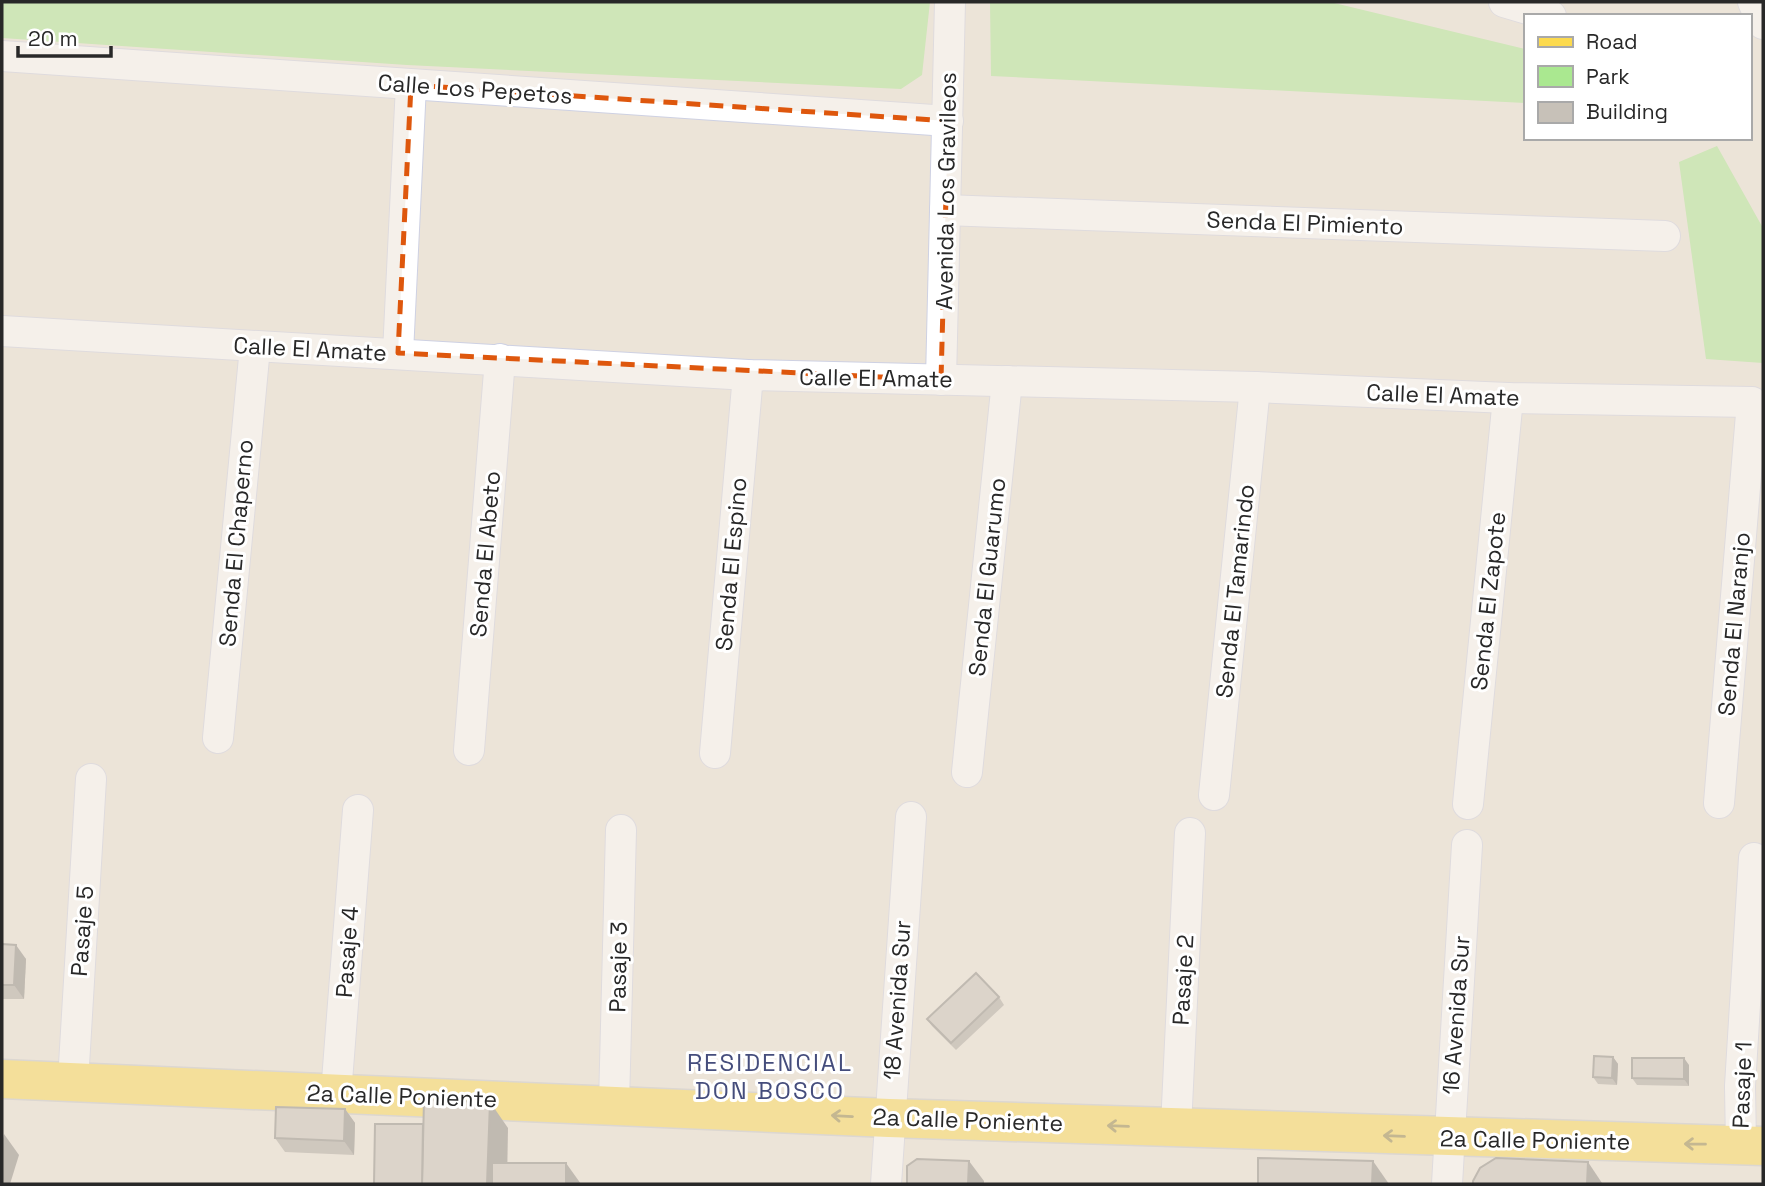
<svg xmlns="http://www.w3.org/2000/svg" width="1765" height="1186" font-family="'Space Grotesk',sans-serif">
<style>
.green{fill:#aae890}
.lines{fill:none;stroke-linecap:round;stroke-linejoin:round}
.street-casing{stroke:#ced1e3;stroke-width:32}
.primary-casing{stroke:#c7c7c7;stroke-width:41}
.street{stroke:#fff;stroke-width:30}
.primary{stroke:#fcda4e;stroke-width:38}
.wall{fill:#aba69e}
.shaded-wall{fill:#8b8781}
.building{fill:#c7c1b8;stroke:#8b8781;stroke-width:2}
.oneway{stroke:#92813b}
.marked{fill:none;stroke:#de570d;stroke-width:5;stroke-dasharray:14 9;stroke-linejoin:round}
.labels{text-anchor:middle;stroke-width:6;stroke-linejoin:round;paint-order:stroke}
.street-label{font-size:23px;fill:#282828;stroke:#fff}
.neighbourhood-label{font-size:24px;letter-spacing:2px;fill:#454d7c;stroke:#fff}
</style>
<rect width="100%" height="100%" fill="#ece4d8"/>
<g class="green">
<path d="M 2,2 L 930,2 L 922,75 L 901,89 L 407,65 L 2,38 Z"/>
<path d="M 990,2 L 1330,2 L 1525,49 L 1525,103 L 991,76 Z"/>
<path d="M 1717,146 L 1763,228 L 1763,363 L 1706,359 L 1679,162 Z"/>
</g>
<g class="lines">
<defs>
<g id="street">
<path d="M 1504,2 L 1551,16"/>
<path d="M 1753,2 L 1763,24"/>
<path d="M 2,56 L 948,121"/>
<path d="M 945,210 L 1665,236"/>
<path d="M 2,331 L 748,375 L 1255,387 L 1508,398 L 1752,402 L 1719,803"/>
<path d="M 398,353 L 411,85"/>
<path d="M 941,380 L 950,2"/>
<path d="M 218,738 L 255,347"/>
<path d="M 469,750 L 500,359"/>
<path d="M 715,753 L 748,375"/>
<path d="M 967,772 L 1007,381"/>
<path d="M 1214,795 L 1255,387"/>
<path d="M 1468,804 L 1508,398"/>
<path d="M 73,1082 L 91,779"/>
<path d="M 336,1094 L 358,810"/>
<path d="M 614,1104 L 621,830"/>
<path d="M 1176,1127 L 1190,833"/>
<path d="M 1741,1145 L 1740,1086 L 1754,858"/>
<path d="M 886,1184 L 911,817"/>
<path d="M 1447,1184 L 1467,845"/>
</g>
<path id="primary" d="M 2,1079 L 889,1118 L 1763,1146"/>
</defs>
<use href="#street" class="street-casing"/>
<use href="#primary" class="primary-casing"/>
<use href="#street" class="street"/>
<use href="#primary" class="primary"/>
</g>
<g class="wall">
<path d="M 2,944 L 26,959 L 24,999 L 2,999 Z"/>
<path d="M 999,997 L 1004,1005 L 956,1050 L 932,1026 L 927,1019 Z"/>
<path d="M 1613,1057 L 1618,1064 L 1617,1085 L 1598,1084 L 1593,1077 Z"/>
<path d="M 1689,1065 L 1689,1086 L 1637,1085 L 1632,1078 Z"/>
<path d="M 345,1109 L 355,1123 L 354,1155 L 285,1152 L 275,1138 Z"/>
</g>
<g class="shaded-wall">
<path d="M 16,945 L 26,959 L 24,999 L 14,985 Z"/>
<path d="M 1613,1057 L 1618,1064 L 1617,1085 L 1612,1078 Z"/>
<path d="M 1684,1058 L 1689,1065 L 1689,1086 L 1684,1079 Z"/>
<path d="M 490,1102 L 508,1128 L 507,1184 L 487,1184 Z"/>
<path d="M 345,1109 L 355,1123 L 354,1155 L 344,1141 Z"/>
<path d="M 4,1134 L 19,1155 L 10,1184 L 2,1184 L 2,1143 Z"/>
<path d="M 969,1161 L 984,1181 L 984,1184 L 968,1184 Z"/>
<path d="M 1373,1161 L 1389,1184 L 1372,1184 Z"/>
<path d="M 1588,1162 L 1602,1183 L 1602,1184 L 1587,1184 Z"/>
<path d="M 566,1163 L 581,1184 L 566,1184 Z"/>
</g>
<g class="building">
<path d="M 2,944 L 16,945 L 14,985 L 2,985 Z"/>
<path d="M 976,973 L 999,997 L 951,1043 L 927,1019 Z"/>
<path d="M 1594,1056 L 1613,1057 L 1612,1078 L 1593,1077 Z"/>
<path d="M 1632,1058 L 1684,1058 L 1684,1079 L 1632,1078 Z"/>
<path d="M 424,1100 L 490,1102 L 487,1184 L 422,1184 Z"/>
<path d="M 276,1107 L 345,1109 L 344,1141 L 275,1138 Z"/>
<path d="M 375,1124 L 423,1124 L 422,1184 L 374,1184 Z"/>
<path d="M 1258,1158 L 1373,1161 L 1372,1184 L 1258,1184 Z"/>
<path d="M 1496,1158 L 1588,1162 L 1587,1184 L 1473,1184 L 1473,1181 L 1480,1168 Z"/>
<path d="M 917,1159 L 969,1161 L 968,1184 L 907,1184 L 907,1166 Z"/>
<rect x="492" y="1163" width="74" height="21"/>
</g>
<defs><path id="oneway-shaft" d="M-6 0H5M1.5-3L5.5 0L1.5 3" fill="none" stroke-width="1.6" stroke-linecap="round" stroke-linejoin="round" transform="scale(1.75)"/></defs>
<g class="oneway">
<use href="#oneway-shaft" transform="translate(842 1116) rotate(-177)"/>
<use href="#oneway-shaft" transform="translate(1118 1126) rotate(-178)"/>
<use href="#oneway-shaft" transform="translate(1394 1136) rotate(-178)"/>
<use href="#oneway-shaft" transform="translate(1695 1144) rotate(-179)"/>
</g>
<path d="M0 0H1765V1186H0ZM 411,85 L 948,121 L 941,380 L 398,353 Z" fill="#ece4d8" fill-opacity=".55" fill-rule="evenodd"/>
<path class="marked" d="M 411,85 L 948,121 L 941,380 L 398,353 Z"/>
<g class="labels">
<g class="street-label">
<text transform="translate(475 89) rotate(4)" y="8">Calle Los Pepetos</text>
<text transform="translate(946 191) rotate(-89)" y="8">Avenida Los Gravileos</text>
<text transform="translate(1305 223) rotate(2)" y="8">Senda El Pimiento</text>
<text transform="translate(310 349) rotate(3)" y="8">Calle El Amate</text>
<text transform="translate(876 378) rotate(1)" y="8">Calle El Amate</text>
<text transform="translate(1443 395) rotate(2)" y="8">Calle El Amate</text>
<text transform="translate(236 543) rotate(-85)" y="8">Senda El Chaperno</text>
<text transform="translate(485 554) rotate(-85)" y="8">Senda El Abeto</text>
<text transform="translate(731 564) rotate(-85)" y="8">Senda El Espino</text>
<text transform="translate(987 577) rotate(-84)" y="8">Senda El Guarumo</text>
<text transform="translate(1235 591) rotate(-84)" y="8">Senda El Tamarindo</text>
<text transform="translate(1488 601) rotate(-84)" y="8">Senda El Zapote</text>
<text transform="translate(1734 624) rotate(-85)" y="8">Senda El Naranjo</text>
<text transform="translate(82 931) rotate(-86)" y="8">Pasaje 5</text>
<text transform="translate(347 952) rotate(-86)" y="8">Pasaje 4</text>
<text transform="translate(618 967) rotate(-89)" y="8">Pasaje 3</text>
<text transform="translate(1183 980) rotate(-87)" y="8">Pasaje 2</text>
<text transform="translate(897 1000) rotate(-86)" y="8">18 Avenida Sur</text>
<text transform="translate(1456 1015) rotate(-86)" y="8">16 Avenida Sur</text>
<text transform="translate(1742 1085) rotate(-88)" y="8">Pasaje 1</text>
<text transform="translate(402 1096) rotate(2)" y="8">2a Calle Poniente</text>
<text transform="translate(968 1120) rotate(2)" y="8">2a Calle Poniente</text>
<text transform="translate(1535 1140) rotate(1)" y="8">2a Calle Poniente</text>
</g>
<g class="neighbourhood-label">
<text x="770" y="1071">RESIDENCIAL<tspan x="770" dy="28">DON BOSCO</tspan></text>
</g>
</g>
<rect width="1765" height="1186" fill="none" stroke="#282828" stroke-width="7"/>
<rect x="1524" y="14" width="228" height="126" fill="#ffffff" stroke="#a9a9a9" stroke-width="2"/>
<rect x="1538" y="37" width="35" height="10" fill="#fcda4e" stroke="#a9a9a9" stroke-width="2"/>
<text x="1586" y="49" font-size="21" fill="#282828">Road</text>
<rect x="1538" y="66" width="35" height="21" fill="#aae890" stroke="#a9a9a9" stroke-width="2"/>
<text x="1586" y="84" font-size="21" fill="#282828">Park</text>
<rect x="1538" y="102" width="35" height="21" fill="#c7c1b8" stroke="#a9a9a9" stroke-width="2"/>
<text x="1586" y="119" font-size="21" fill="#282828">Building</text>
<path d="M18 46v10h93v-10" fill="none" stroke="#282828" stroke-width="3.5"/>
<text x="28" y="46" font-size="21" fill="#282828" stroke="#ffffff" stroke-width="5" paint-order="stroke">20 m</text>
</svg>
